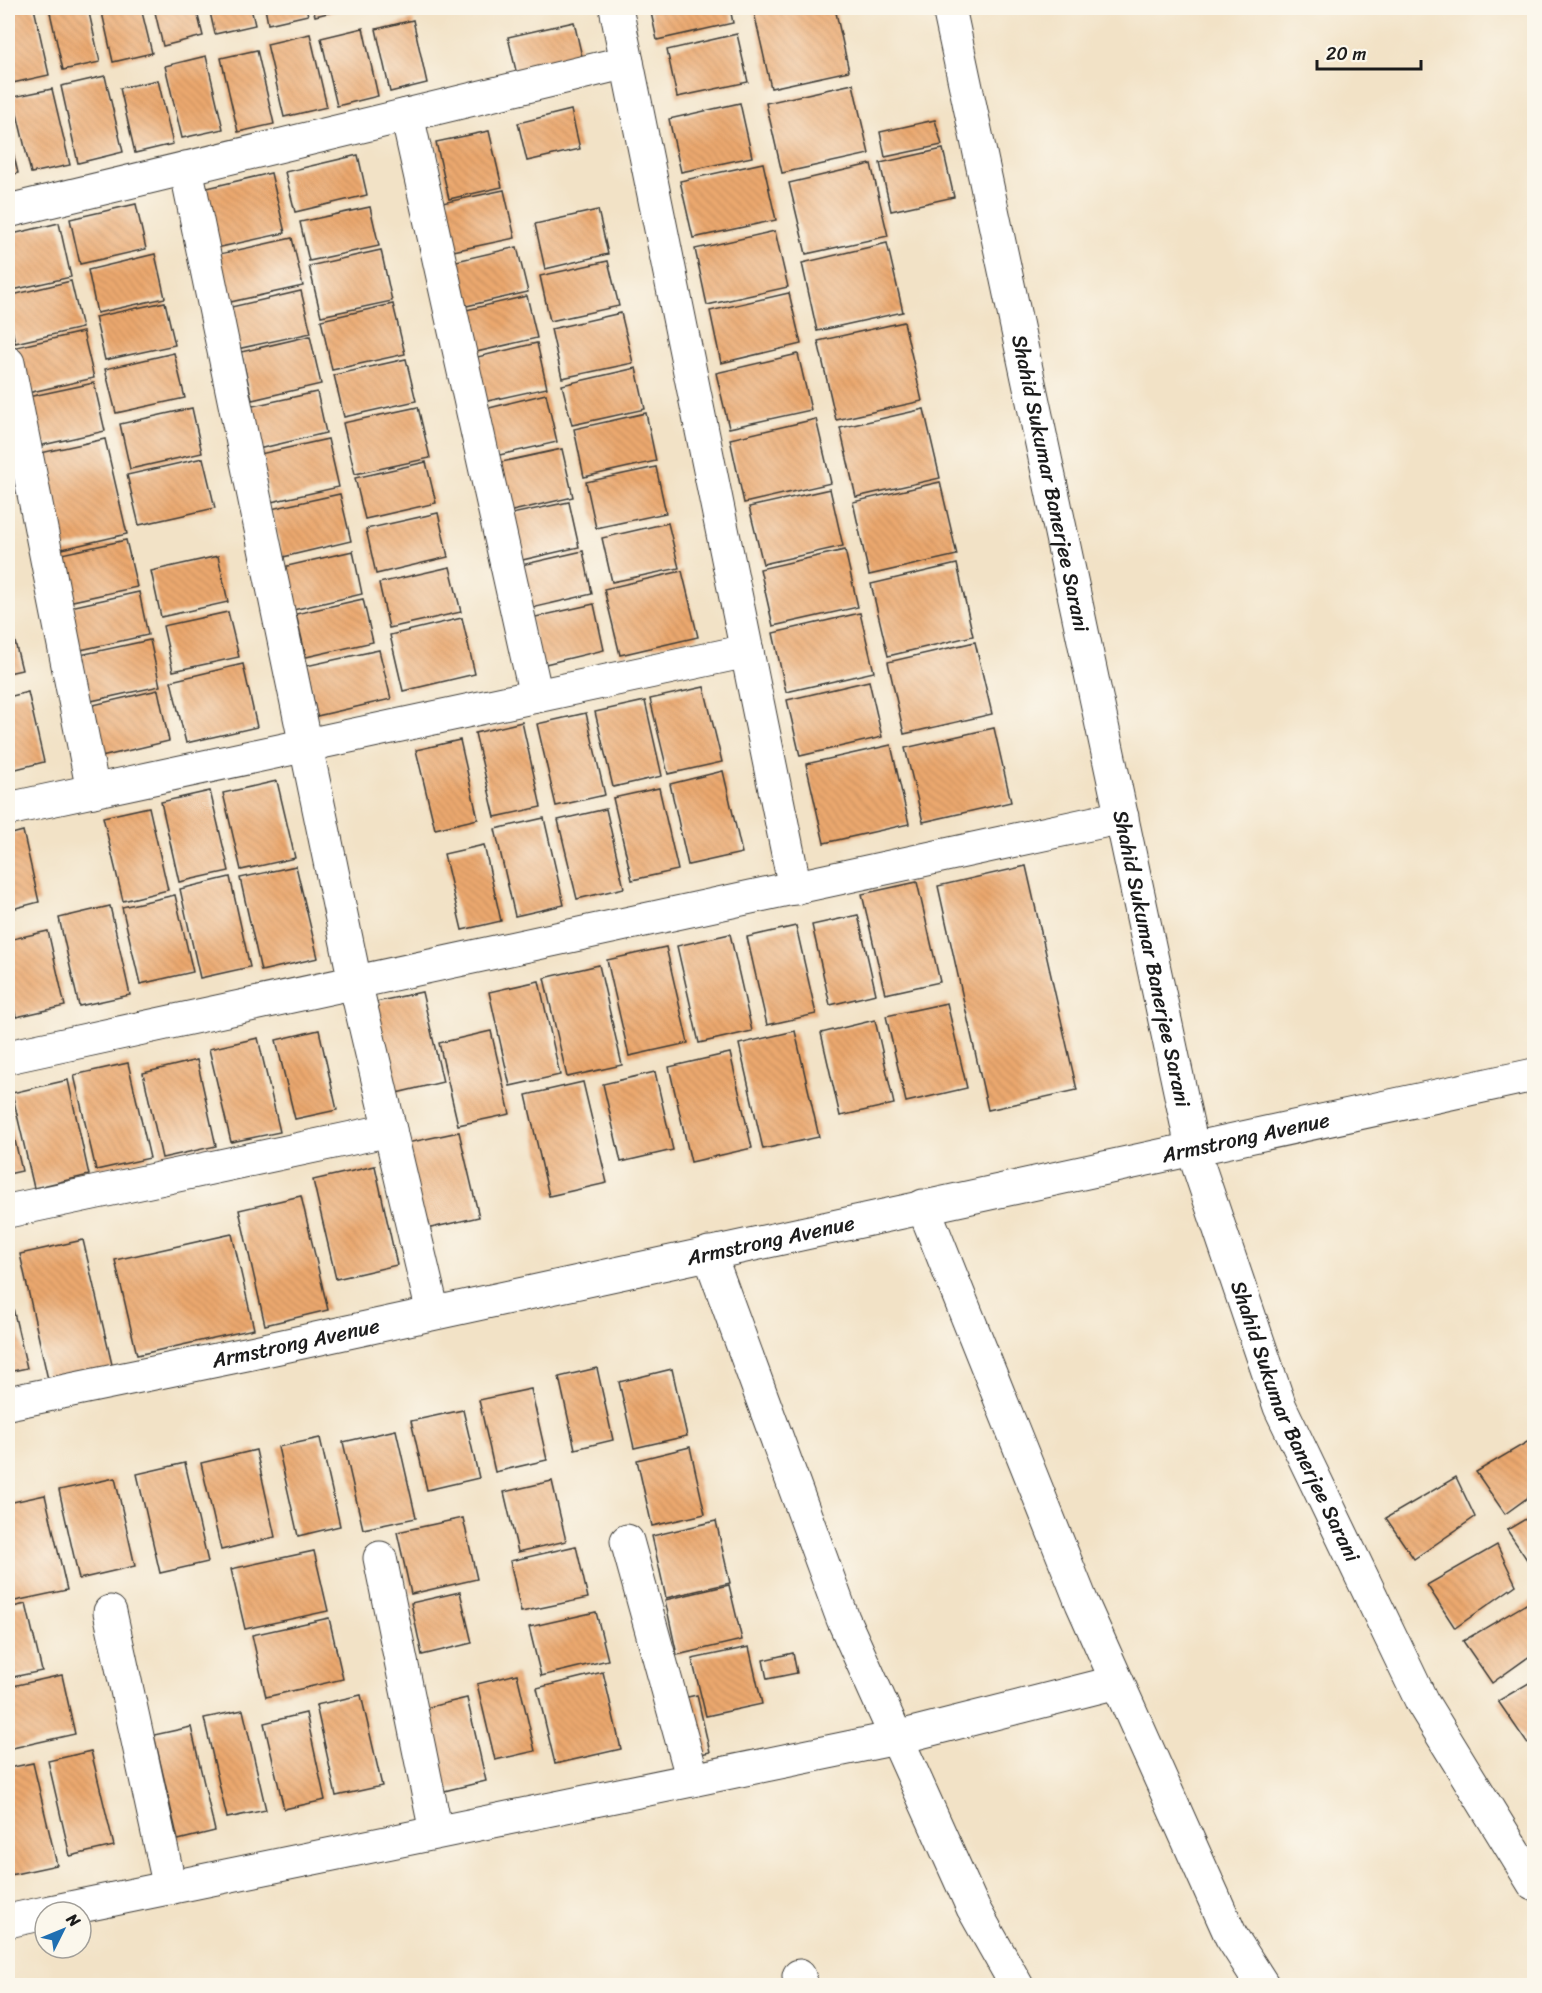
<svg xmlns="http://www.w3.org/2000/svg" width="1542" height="1993" font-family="Sriracha,sans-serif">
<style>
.building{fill:url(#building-back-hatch)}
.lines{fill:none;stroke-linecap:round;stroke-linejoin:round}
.minor-casing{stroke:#3c3a36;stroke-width:35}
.minor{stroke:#fff;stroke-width:33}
.labels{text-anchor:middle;stroke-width:5;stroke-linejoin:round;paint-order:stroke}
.street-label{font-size:21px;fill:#1c1c1c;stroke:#fbf7ec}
</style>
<defs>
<pattern id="building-back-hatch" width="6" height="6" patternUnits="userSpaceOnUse" patternTransform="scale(1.5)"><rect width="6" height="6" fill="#eba86e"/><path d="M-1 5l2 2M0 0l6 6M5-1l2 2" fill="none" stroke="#c9905f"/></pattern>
</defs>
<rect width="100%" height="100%" fill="#fbf7ec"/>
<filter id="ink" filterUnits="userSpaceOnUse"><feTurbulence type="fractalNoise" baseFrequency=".0167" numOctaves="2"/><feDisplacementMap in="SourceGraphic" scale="12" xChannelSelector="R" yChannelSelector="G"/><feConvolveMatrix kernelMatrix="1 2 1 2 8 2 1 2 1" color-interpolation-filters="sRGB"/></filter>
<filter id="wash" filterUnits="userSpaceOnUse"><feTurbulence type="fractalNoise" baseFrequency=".008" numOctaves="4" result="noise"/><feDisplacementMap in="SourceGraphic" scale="24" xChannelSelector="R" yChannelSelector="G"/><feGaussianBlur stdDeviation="1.35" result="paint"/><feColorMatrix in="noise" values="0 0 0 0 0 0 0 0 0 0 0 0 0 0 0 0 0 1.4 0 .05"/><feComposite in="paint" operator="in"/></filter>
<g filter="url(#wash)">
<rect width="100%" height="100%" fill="#f2e2c6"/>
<g id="blocks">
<g class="building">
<path d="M 8,8 L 34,8 L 49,75 L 8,84 Z"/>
<path d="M 49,8 L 88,8 L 100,62 L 63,70 Z"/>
<path d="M 101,8 L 141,8 L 152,53 L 113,62 Z"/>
<path d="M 154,8 L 196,8 L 203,36 L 163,46 Z"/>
<path d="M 209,8 L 251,8 L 255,25 L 215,34 Z"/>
<path d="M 265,8 L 306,8 L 308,15 L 268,24 Z"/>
<path d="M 313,8 L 348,8 L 315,16 Z"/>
<path d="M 650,8 L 730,8 L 733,23 L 657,40 Z"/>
<path d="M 753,8 L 835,8 L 849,71 L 771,88 Z"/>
<path d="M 413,20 L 427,83 L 390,92 L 376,29 Z"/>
<path d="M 574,22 L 583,61 L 517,75 L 508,37 Z"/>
<path d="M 363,28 L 378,96 L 337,106 L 321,38 Z"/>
<path d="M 310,34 L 327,107 L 284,117 L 267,44 Z"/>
<path d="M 737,34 L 748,82 L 677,97 L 667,50 Z"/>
<path d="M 257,50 L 274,124 L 238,132 L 221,58 Z"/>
<path d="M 206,56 L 223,129 L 182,138 L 165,66 Z"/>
<path d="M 105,76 L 123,152 L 78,163 L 61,86 Z"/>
<path d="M 158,80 L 173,144 L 135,153 L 120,88 Z"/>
<path d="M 853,84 L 869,154 L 782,173 L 766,103 Z"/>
<path d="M 52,89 L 70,165 L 31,173 L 13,97 Z"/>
<path d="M 740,103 L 752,157 L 681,172 L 669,119 Z"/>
<path d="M 571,110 L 580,149 L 527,161 L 518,123 Z"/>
<path d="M 935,120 L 942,145 L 885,157 L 880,132 Z"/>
<path d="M 8,131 L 18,173 L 8,176 Z"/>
<path d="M 489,131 L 502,187 L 449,199 L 436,142 Z"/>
<path d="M 943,149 L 954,197 L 891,211 L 880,163 Z"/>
<path d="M 358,155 L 367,195 L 295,212 L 285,172 Z"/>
<path d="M 763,163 L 776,220 L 693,238 L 680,181 Z"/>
<path d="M 871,164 L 888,236 L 806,254 L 789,183 Z"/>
<path d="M 271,173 L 285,233 L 216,248 L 203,189 Z"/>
<path d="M 504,190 L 515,238 L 453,251 L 442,203 Z"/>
<path d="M 136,204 L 146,249 L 80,264 L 70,219 Z"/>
<path d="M 370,207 L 379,246 L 309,261 L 300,222 Z"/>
<path d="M 598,210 L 608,254 L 545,269 L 535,224 Z"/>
<path d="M 59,223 L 71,277 L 8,291 L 8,235 Z"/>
<path d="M 775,231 L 788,287 L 707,305 L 695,249 Z"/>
<path d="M 292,238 L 303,286 L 226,303 L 215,255 Z"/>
<path d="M 887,243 L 903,312 L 817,331 L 802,263 Z"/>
<path d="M 517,247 L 528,292 L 462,307 L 452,262 Z"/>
<path d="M 381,250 L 392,301 L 321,316 L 309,266 Z"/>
<path d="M 155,254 L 165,298 L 97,313 L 88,270 Z"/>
<path d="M 608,261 L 619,306 L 550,321 L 540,276 Z"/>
<path d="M 71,281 L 82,328 L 15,343 L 8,310 L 8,296 Z"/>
<path d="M 301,291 L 311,333 L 237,349 L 227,308 Z"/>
<path d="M 789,293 L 801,344 L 721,363 L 710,311 Z"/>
<path d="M 527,296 L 537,338 L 472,353 L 462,311 Z"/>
<path d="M 165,302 L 175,345 L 105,360 L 95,317 Z"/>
<path d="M 393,304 L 405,354 L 332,370 L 321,320 Z"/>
<path d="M 621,313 L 633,363 L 562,378 L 551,329 Z"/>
<path d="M 904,322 L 922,401 L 836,420 L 818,341 Z"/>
<path d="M 83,332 L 94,378 L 23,394 L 12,348 Z"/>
<path d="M 310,336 L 321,384 L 252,400 L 241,352 Z"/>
<path d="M 537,343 L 547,388 L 483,402 L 473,358 Z"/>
<path d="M 174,353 L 185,398 L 116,413 L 105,369 Z"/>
<path d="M 798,354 L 811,410 L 729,428 L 716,373 Z"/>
<path d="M 406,359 L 416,401 L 344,417 L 334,375 Z"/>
<path d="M 636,368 L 645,409 L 572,425 L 562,385 Z"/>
<path d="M 94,383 L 105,431 L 34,447 L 23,398 Z"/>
<path d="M 317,392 L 326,433 L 258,449 L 248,407 Z"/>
<path d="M 546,394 L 557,442 L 495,456 L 485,409 Z"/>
<path d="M 418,407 L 430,458 L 355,474 L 343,423 Z"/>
<path d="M 192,408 L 202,453 L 130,469 L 120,424 Z"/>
<path d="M 924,409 L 940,478 L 856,497 L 840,428 Z"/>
<path d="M 646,413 L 656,461 L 584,477 L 574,429 Z"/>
<path d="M 816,419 L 831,483 L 744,503 L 730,439 Z"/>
<path d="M 105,439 L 127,534 L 58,550 L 36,454 Z"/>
<path d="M 328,439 L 339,487 L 271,502 L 260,454 Z"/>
<path d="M 562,449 L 573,497 L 508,512 L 497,463 Z"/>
<path d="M 203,458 L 215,508 L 139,525 L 127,475 Z"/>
<path d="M 426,462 L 436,503 L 365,519 L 355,478 Z"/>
<path d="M 656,467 L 666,513 L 596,528 L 586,482 Z"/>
<path d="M 940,482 L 957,555 L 869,575 L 853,502 Z"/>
<path d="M 830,489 L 843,546 L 763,564 L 749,507 Z"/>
<path d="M 340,494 L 351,541 L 283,557 L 271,509 Z"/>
<path d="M 569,502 L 579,547 L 518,561 L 507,515 Z"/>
<path d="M 438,513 L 448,557 L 376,574 L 366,529 Z"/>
<path d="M 668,523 L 679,568 L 612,582 L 602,538 Z"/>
<path d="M 126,540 L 137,587 L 68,602 L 57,555 Z"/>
<path d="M 845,550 L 858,607 L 773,626 L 760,569 Z"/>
<path d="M 353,551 L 362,594 L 293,610 L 283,567 Z"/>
<path d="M 583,551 L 592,594 L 527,609 L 517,566 Z"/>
<path d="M 218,556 L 228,602 L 161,617 L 151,571 Z"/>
<path d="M 957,564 L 973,636 L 888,656 L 871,584 Z"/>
<path d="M 450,567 L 461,612 L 389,628 L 379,583 Z"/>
<path d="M 682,571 L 698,637 L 620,655 L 604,589 Z"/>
<path d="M 139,592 L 148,635 L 76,651 L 66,608 Z"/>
<path d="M 363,599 L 373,642 L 306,657 L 296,614 Z"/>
<path d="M 594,604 L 604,650 L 541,665 L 531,618 Z"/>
<path d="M 228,612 L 239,657 L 173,671 L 163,626 Z"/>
<path d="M 860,613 L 874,672 L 786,692 L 773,633 Z"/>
<path d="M 8,614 L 22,670 L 8,673 Z"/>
<path d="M 462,618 L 475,674 L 403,691 L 390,635 Z"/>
<path d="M 150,640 L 160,686 L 91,701 L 80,655 Z"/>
<path d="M 975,642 L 992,714 L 904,734 L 888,662 Z"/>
<path d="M 379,650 L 391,699 L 317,716 L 306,666 Z"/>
<path d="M 243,664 L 257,727 L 186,743 L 171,681 Z"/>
<path d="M 869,681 L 882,737 L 800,756 L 787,700 Z"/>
<path d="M 704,687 L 722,762 L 668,774 L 650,699 Z"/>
<path d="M 158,690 L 169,741 L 101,757 L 89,706 Z"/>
<path d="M 28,692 L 44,762 L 8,771 L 8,697 Z"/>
<path d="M 645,701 L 662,776 L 613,787 L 595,712 Z"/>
<path d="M 586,713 L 605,795 L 556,806 L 537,724 Z"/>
<path d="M 522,722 L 541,807 L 495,817 L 475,733 Z"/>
<path d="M 994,728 L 1011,802 L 923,822 L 905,748 Z"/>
<path d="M 460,740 L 478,819 L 435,829 L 416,750 Z"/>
<path d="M 891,745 L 909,824 L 824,843 L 806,764 Z"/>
<path d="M 723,771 L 742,853 L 688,865 L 670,784 Z"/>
<path d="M 277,781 L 295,858 L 241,870 L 223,793 Z"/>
<path d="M 659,788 L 678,870 L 632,880 L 613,798 Z"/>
<path d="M 210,791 L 229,871 L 179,882 L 161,802 Z"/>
<path d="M 149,807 L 168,890 L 123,901 L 103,817 Z"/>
<path d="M 606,809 L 624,888 L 577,899 L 558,820 Z"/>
<path d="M 544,818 L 564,905 L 515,916 L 495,829 Z"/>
<path d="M 23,831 L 39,902 L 8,910 L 8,835 Z"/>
<path d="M 484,845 L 501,921 L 462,930 L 444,854 Z"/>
<path d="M 296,866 L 318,958 L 261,971 L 240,878 Z"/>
<path d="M 1026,866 L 1077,1090 L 988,1110 L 938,886 Z"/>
<path d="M 230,877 L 250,967 L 200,978 L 180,889 Z"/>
<path d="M 917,882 L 940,982 L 885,994 L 862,894 Z"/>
<path d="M 175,895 L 193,972 L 140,984 L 122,907 Z"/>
<path d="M 110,906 L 130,995 L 79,1006 L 59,918 Z"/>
<path d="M 858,915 L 876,994 L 830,1005 L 812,925 Z"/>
<path d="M 796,926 L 816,1014 L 767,1025 L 747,937 Z"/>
<path d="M 48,931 L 65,1006 L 16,1017 L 8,981 L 8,940 Z"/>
<path d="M 730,934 L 752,1031 L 699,1043 L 677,946 Z"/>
<path d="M 666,947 L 688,1043 L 629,1056 L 607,960 Z"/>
<path d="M 599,965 L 622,1065 L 567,1077 L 544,978 Z"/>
<path d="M 539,981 L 560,1075 L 510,1086 L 489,992 Z"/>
<path d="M 422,992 L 443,1082 L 392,1094 L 371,1003 Z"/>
<path d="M 947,1003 L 967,1088 L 906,1102 L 886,1016 Z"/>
<path d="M 875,1020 L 894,1104 L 840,1116 L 821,1033 Z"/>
<path d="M 319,1030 L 337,1110 L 295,1119 L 276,1040 Z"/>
<path d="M 491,1031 L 510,1114 L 458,1125 L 439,1043 Z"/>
<path d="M 795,1031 L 819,1137 L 763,1149 L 739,1044 Z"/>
<path d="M 258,1038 L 280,1132 L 231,1142 L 209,1049 Z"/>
<path d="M 730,1053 L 752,1148 L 691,1162 L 669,1067 Z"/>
<path d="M 197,1060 L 216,1146 L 162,1158 L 143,1073 Z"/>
<path d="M 128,1063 L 150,1158 L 96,1170 L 74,1075 Z"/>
<path d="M 655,1072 L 673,1150 L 621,1162 L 603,1084 Z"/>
<path d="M 68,1080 L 89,1175 L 34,1188 L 12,1093 Z"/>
<path d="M 583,1082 L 607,1183 L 549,1196 L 526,1095 Z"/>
<path d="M 8,1110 L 22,1171 L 8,1174 Z"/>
<path d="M 459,1132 L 479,1217 L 422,1230 L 402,1144 Z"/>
<path d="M 375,1166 L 397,1265 L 336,1279 L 313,1180 Z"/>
<path d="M 301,1196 L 328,1310 L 265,1325 L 239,1210 Z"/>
<path d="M 232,1234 L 254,1329 L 137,1355 L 115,1260 Z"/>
<path d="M 83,1240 L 113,1369 L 49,1384 L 20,1254 Z"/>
<path d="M 8,1287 L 27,1368 L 8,1372 Z"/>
<path d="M 597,1368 L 613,1440 L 575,1449 L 559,1377 Z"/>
<path d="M 672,1369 L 687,1436 L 634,1448 L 619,1382 Z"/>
<path d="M 531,1389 L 547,1460 L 495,1472 L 479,1400 Z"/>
<path d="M 463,1410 L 479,1478 L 427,1490 L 411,1421 Z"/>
<path d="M 396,1430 L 416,1518 L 363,1529 L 343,1442 Z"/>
<path d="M 320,1438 L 340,1526 L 298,1536 L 278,1447 Z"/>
<path d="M 1534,1438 L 1534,1493 L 1505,1514 L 1476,1472 Z"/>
<path d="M 690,1447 L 705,1514 L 652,1526 L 637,1460 Z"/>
<path d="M 256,1450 L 275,1537 L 221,1550 L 201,1463 Z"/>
<path d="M 185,1463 L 208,1562 L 160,1573 L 137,1474 Z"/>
<path d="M 1456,1477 L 1475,1517 L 1414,1559 L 1386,1518 Z"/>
<path d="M 115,1478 L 135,1566 L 79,1579 L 59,1490 Z"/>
<path d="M 552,1481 L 566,1541 L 518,1552 L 504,1492 Z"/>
<path d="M 45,1495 L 67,1590 L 10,1602 L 8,1589 L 8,1503 Z"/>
<path d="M 1534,1514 L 1534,1570 L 1507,1530 Z"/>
<path d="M 463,1518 L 477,1579 L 411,1594 L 397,1532 Z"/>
<path d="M 716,1521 L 730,1583 L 666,1598 L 652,1536 Z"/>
<path d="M 1497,1545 L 1516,1585 L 1455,1628 L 1427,1585 Z"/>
<path d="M 576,1546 L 588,1598 L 521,1612 L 510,1561 Z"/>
<path d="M 314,1551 L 328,1611 L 245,1629 L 231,1569 Z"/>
<path d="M 729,1585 L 742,1640 L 677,1655 L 665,1600 Z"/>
<path d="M 460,1592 L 472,1643 L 422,1655 L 411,1603 Z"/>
<path d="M 1533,1600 L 1534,1653 L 1492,1683 L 1463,1641 Z"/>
<path d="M 26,1604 L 42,1671 L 8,1678 L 8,1608 Z"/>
<path d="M 596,1612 L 608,1660 L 541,1676 L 529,1627 Z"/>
<path d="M 329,1618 L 343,1679 L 266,1697 L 252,1635 Z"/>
<path d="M 749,1647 L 762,1704 L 706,1716 L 692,1659 Z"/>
<path d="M 793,1653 L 797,1673 L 767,1679 L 763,1660 Z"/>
<path d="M 603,1672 L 621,1749 L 555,1764 L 537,1688 Z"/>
<path d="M 517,1674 L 535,1751 L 495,1760 L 477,1684 Z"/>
<path d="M 62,1675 L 75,1734 L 8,1749 L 8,1687 Z"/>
<path d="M 1534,1680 L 1534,1738 L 1527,1743 L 1498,1701 Z"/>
<path d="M 361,1695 L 382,1786 L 336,1796 L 316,1705 Z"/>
<path d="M 697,1695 L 710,1752 L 687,1757 L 674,1700 Z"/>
<path d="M 467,1698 L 486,1781 L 440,1792 L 421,1709 Z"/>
<path d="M 243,1710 L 266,1810 L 227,1818 L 204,1718 Z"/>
<path d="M 306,1713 L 325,1800 L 284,1809 L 264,1723 Z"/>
<path d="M 191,1727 L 215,1831 L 178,1840 L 154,1735 Z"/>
<path d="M 91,1751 L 114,1846 L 70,1856 L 48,1761 Z"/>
<path d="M 33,1763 L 57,1865 L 10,1875 L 8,1863 L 8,1768 Z"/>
</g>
</g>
</g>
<g filter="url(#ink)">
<use href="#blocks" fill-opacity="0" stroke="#3c3a36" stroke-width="1.5"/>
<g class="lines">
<defs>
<g id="minor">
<path d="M 616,8 L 795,888"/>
<path id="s1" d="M 949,8 L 1192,1147 L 1280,1407 L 1422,1702 L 1534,1884"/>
<path d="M 407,115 L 536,696"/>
<path d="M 186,168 L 355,982 L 433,1313"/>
<path d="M 8,211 L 627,62"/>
<path d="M 8,363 L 93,791"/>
<path d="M 8,809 L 747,651"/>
<path d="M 8,1057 L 1122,817"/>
<path d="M 923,1206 L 1082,1603 L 1231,1936 L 1263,1986"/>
<path d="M 8,1211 L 390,1130"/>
<path d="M 709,1253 L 843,1619 L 973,1908 L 1017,1986"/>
<path id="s2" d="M 8,1403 L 251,1353 L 1534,1075"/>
<path d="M 627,1541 L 693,1780"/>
<path d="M 380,1558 L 436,1832"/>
<path d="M 110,1612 L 170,1888"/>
<path d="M 51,1912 L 896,1738 L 1117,1682"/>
<path d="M 8,1921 L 45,1913"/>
<path d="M 799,1976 L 802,1986"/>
</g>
</defs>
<use href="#minor" class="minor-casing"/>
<use href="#minor" class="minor"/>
</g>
</g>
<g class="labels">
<g class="street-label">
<text dy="7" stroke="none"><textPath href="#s1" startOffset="486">Shahid Sukumar Banerjee Sarani</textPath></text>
<text dy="7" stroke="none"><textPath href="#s1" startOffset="972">Shahid Sukumar Banerjee Sarani</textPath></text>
<text dy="7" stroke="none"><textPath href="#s2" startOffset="1266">Armstrong Avenue</textPath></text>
<text dy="7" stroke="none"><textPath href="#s2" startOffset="780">Armstrong Avenue</textPath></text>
<text dy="7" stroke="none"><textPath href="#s2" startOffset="294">Armstrong Avenue</textPath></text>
<text dy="7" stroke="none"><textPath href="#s1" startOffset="1458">Shahid Sukumar Banerjee Sarani</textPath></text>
</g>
</g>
<rect width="1542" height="1993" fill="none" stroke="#fbf7ec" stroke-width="30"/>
<g transform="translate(63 1930) rotate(47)"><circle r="28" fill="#fbf7ec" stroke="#a29f99" stroke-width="1.5"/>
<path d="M0-4.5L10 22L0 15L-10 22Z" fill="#1f6fb2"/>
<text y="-9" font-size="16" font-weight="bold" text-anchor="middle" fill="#1c1c1c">N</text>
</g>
<path d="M1317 60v9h104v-9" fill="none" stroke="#1c1c1c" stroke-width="3"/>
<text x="1326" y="60" font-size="18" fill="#1c1c1c" stroke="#fbf7ec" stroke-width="4.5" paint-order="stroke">20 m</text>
</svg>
